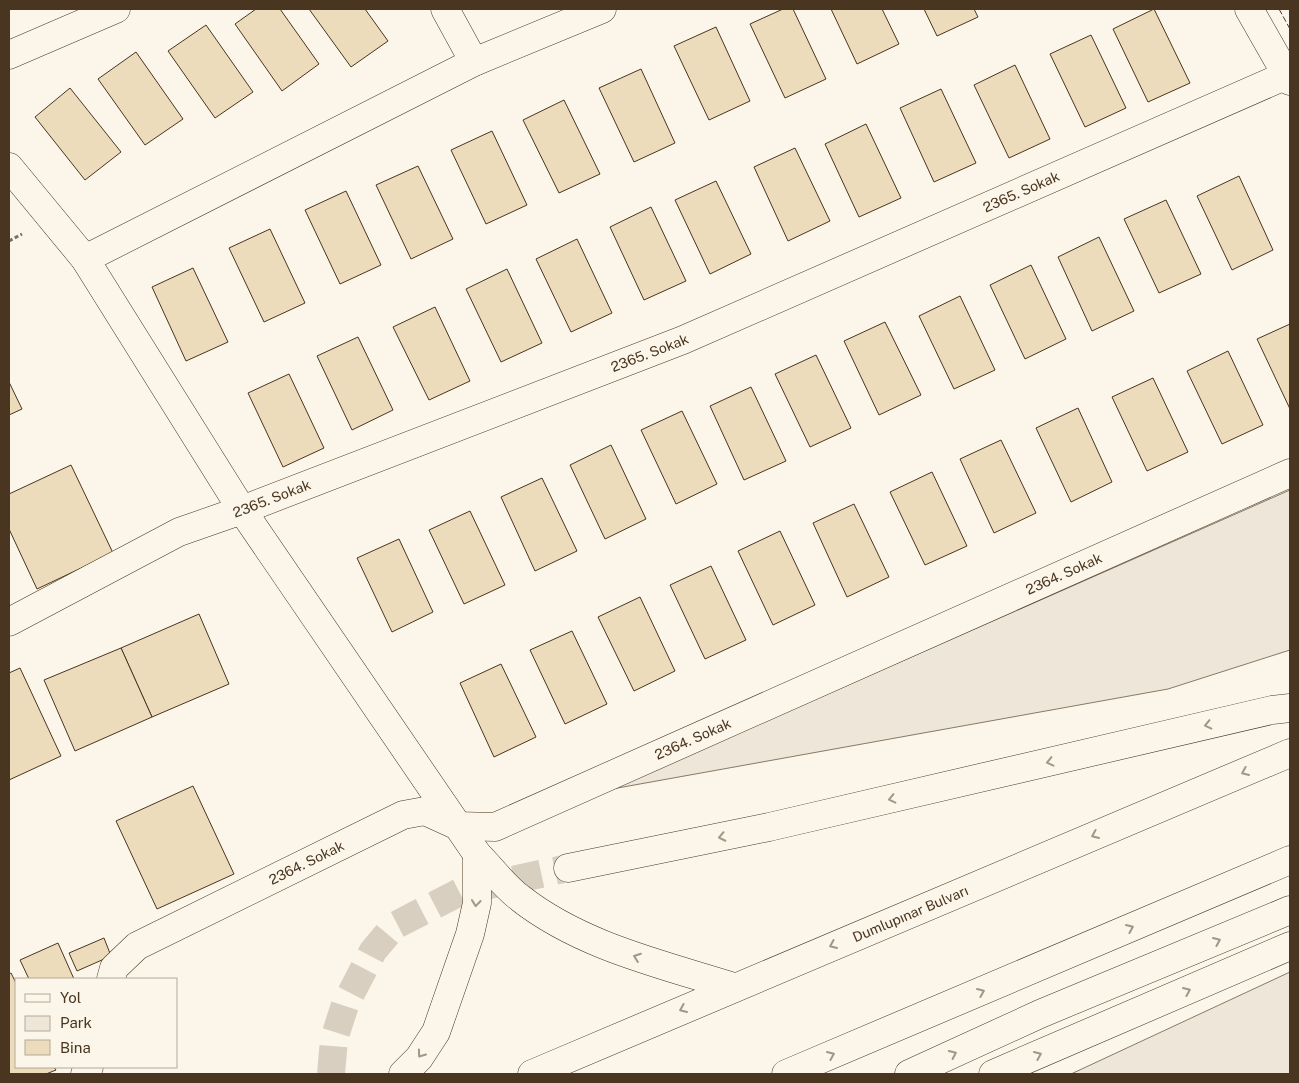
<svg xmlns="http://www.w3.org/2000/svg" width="1299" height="1083" font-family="'Public Sans',sans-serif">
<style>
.green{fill:#ede6d9;stroke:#887966}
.building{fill:#ecdcbc;stroke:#4a3520}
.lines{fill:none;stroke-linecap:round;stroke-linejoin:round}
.highway-tunnel{stroke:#d8cfc1;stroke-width:28;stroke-dasharray:28 14;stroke-linecap:butt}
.minor-casing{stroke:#4a3520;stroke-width:29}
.highway-casing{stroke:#4a3520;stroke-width:29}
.path{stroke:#7f6f5c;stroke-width:3;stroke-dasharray:4 2.5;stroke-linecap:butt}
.minor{stroke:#fbf6e9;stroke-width:28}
.highway{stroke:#fbf6e9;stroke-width:28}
.fence{stroke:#4a3520;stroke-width:1;stroke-dasharray:6 2.5;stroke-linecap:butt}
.oneway{stroke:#a29684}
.labels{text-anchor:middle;stroke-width:4;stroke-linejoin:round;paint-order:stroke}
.street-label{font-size:14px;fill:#4a3520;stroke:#fbf6e9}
</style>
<rect width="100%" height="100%" fill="#fbf6e9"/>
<g class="green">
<path d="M 1290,490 L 1290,650 L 1168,689 L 612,789 Z"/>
<path d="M 1290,972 L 1290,1074 L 1071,1074 Z"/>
</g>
<g class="building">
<path d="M 256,9 L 280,9 L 319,64 L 282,91 L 235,24 Z"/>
<path d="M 309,9 L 365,9 L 388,41 L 351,67 Z"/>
<path d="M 783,9 L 793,9 L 826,79 L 785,98 L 750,24 Z"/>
<path d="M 831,9 L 882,9 L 899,44 L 857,64 Z"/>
<path d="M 924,9 L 974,9 L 978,17 L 937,36 Z"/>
<path d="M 1154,9 L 1190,83 L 1148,102 L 1113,29 Z"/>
<path d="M 206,25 L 253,92 L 215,118 L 168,51 Z"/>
<path d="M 716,27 L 750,101 L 709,120 L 674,46 Z"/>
<path d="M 1091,35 L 1126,108 L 1085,127 L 1050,54 Z"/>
<path d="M 136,52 L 183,119 L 145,145 L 98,79 Z"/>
<path d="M 1015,65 L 1050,139 L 1009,158 L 974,85 Z"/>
<path d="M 641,69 L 675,143 L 634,162 L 599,88 Z"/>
<path d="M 70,88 L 121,152 L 85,180 L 35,117 Z"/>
<path d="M 941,89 L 976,163 L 934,182 L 900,108 Z"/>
<path d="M 564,100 L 600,174 L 559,193 L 523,120 Z"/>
<path d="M 866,124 L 901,198 L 859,217 L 825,144 Z"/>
<path d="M 492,131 L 527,205 L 486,224 L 451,150 Z"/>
<path d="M 795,148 L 830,221 L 788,241 L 754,167 Z"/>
<path d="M 418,166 L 453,239 L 411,259 L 376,185 Z"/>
<path d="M 1239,176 L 1273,250 L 1232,270 L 1197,196 Z"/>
<path d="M 716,181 L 751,254 L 710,274 L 675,200 Z"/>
<path d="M 346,191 L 381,265 L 340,284 L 305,210 Z"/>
<path d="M 1166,200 L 1201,274 L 1159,293 L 1124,219 Z"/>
<path d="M 651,207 L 686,281 L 644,300 L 610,227 Z"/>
<path d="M 270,229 L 305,303 L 264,322 L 229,248 Z"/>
<path d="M 1099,237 L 1134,311 L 1092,331 L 1058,257 Z"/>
<path d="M 577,239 L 612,313 L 571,332 L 536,259 Z"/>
<path d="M 1031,265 L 1066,339 L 1025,359 L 990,285 Z"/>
<path d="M 193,268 L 228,342 L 186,361 L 152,287 Z"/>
<path d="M 507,269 L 542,343 L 501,362 L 466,289 Z"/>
<path d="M 960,296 L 995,370 L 954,389 L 919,316 Z"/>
<path d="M 435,307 L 470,381 L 429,400 L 393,327 Z"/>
<path d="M 885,322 L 921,395 L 879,415 L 844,341 Z"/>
<path d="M 1290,324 L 1290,409 L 1257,339 Z"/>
<path d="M 358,337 L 393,410 L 352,430 L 317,356 Z"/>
<path d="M 1228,351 L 1263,425 L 1222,444 L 1187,371 Z"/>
<path d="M 816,355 L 851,428 L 810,447 L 775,374 Z"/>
<path d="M 289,374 L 324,448 L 283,467 L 248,393 Z"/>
<path d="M 1153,378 L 1188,452 L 1147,471 L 1112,397 Z"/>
<path d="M 9,382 L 22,409 L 9,415 Z"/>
<path d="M 751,387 L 786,461 L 744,480 L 710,406 Z"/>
<path d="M 1078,408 L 1112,482 L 1071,502 L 1036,428 Z"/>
<path d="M 682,411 L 717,484 L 676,504 L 641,430 Z"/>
<path d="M 1001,440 L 1036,513 L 994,533 L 960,459 Z"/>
<path d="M 611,445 L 646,519 L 605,539 L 570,465 Z"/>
<path d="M 71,465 L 113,553 L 37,589 L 9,529 L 9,494 Z"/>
<path d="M 932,472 L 967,546 L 925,565 L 890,492 Z"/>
<path d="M 542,478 L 577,551 L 535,571 L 501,497 Z"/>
<path d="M 854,504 L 889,577 L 847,597 L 813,523 Z"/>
<path d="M 470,511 L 505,585 L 464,604 L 429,530 Z"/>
<path d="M 780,531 L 815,605 L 773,625 L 738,551 Z"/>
<path d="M 399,539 L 433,612 L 392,632 L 357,558 Z"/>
<path d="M 711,566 L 746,640 L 705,659 L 670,585 Z"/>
<path d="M 640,597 L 675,671 L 634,691 L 598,617 Z"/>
<path d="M 199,614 L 229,684 L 152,717 L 121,648 Z"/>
<path d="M 572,631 L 607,704 L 565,724 L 530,650 Z"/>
<path d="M 121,648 L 152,717 L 75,751 L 44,680 Z"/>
<path d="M 501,664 L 536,737 L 494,757 L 460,683 Z"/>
<path d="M 20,668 L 61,756 L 9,780 L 9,673 Z"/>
<path d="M 193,786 L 234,874 L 157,909 L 116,821 Z"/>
<path d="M 104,938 L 111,956 L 77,971 L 69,953 Z"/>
<path d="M 58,943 L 74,979 L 29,979 L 20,960 Z"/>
<path d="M 11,973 L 16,983 L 16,1067 L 54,1067 L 56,1070 L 46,1074 L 9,1074 L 9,974 Z"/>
</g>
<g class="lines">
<path class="highway-tunnel" d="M 331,1074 L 334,1039 L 345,1005 L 373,951 L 394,926 L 462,891 L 568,868"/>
<defs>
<g id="minor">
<path d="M 445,9 L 474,62"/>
<path d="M 1249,9 L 1290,81"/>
<path d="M 9,55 L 116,9"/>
<path d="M 9,167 L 85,259 L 242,510 L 477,854 C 491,868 504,886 520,898 C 581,946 661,964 734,987"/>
<path d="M 85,259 L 474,62 L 602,9"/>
<path id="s1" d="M 9,622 L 179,532 L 242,510 L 683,340 L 1287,75"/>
<path id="s2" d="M 111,979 L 114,968 L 137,946 L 403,815 L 425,811 L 458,826 L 495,827 L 1290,473"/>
<path d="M 85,1074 L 89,1067"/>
<path d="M 403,1074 L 419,1058 L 436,1032 L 470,934 L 477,903 L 477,854"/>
</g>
<g id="highway">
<path d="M 568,868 L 769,827 L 1272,710 L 1290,708"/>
<path id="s3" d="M 532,1074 L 1290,753"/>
<path d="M 786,1074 L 1290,860"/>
<path d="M 909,1074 L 1040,1014 L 1290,910"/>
<path d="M 993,1074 L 1290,946"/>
</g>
</defs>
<use href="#minor" class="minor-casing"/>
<use href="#highway" class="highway-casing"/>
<path class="path" d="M 9,241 L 22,234"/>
<use href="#minor" class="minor"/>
<use href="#highway" class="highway"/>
<path class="fence" d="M 1279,9 L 1290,29"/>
</g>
<defs><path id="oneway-chevron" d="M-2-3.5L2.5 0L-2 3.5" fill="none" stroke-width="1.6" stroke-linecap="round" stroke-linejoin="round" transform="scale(1.25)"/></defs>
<g class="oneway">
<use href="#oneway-chevron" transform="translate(1208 725) rotate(167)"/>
<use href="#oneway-chevron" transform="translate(1050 762) rotate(167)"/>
<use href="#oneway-chevron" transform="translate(1245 772) rotate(157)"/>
<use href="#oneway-chevron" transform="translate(892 799) rotate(167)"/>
<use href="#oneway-chevron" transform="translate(1095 835) rotate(157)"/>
<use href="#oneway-chevron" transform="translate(722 837) rotate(168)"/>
<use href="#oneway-chevron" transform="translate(476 903) rotate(96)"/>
<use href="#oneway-chevron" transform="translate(1130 928) rotate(-23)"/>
<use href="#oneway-chevron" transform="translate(1217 941) rotate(-23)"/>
<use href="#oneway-chevron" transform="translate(833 945) rotate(157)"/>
<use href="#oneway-chevron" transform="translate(637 957) rotate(-160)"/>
<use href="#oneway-chevron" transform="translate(1187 991) rotate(-23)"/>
<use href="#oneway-chevron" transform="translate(981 992) rotate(-23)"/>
<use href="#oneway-chevron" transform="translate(683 1009) rotate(157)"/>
<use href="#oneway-chevron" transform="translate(421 1054) rotate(126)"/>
<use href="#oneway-chevron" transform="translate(953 1054) rotate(-25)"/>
<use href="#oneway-chevron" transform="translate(831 1055) rotate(-23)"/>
<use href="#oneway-chevron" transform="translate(1038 1055) rotate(-23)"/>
</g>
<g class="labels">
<g class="street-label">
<text dy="5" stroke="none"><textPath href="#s1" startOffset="1101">2365. Sokak</textPath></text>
<text dy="5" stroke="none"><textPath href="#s1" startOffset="696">2365. Sokak</textPath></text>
<text dy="5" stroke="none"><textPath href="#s1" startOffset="291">2365. Sokak</textPath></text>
<text dy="5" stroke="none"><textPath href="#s2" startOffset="1058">2364. Sokak</textPath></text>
<text dy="5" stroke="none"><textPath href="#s2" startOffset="652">2364. Sokak</textPath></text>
<text dy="5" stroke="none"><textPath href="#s2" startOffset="232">2364. Sokak</textPath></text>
<text dy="5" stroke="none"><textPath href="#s3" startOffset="411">Dumlupınar Bulvarı</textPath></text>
</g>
</g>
<rect width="1299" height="1083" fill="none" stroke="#4a3520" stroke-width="20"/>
<rect x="15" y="978" width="162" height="90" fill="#fbf6e9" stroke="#b4a999"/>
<rect x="25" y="994" width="25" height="8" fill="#fbf6e9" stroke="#b4a999"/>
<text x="60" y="1003" font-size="15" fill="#4a3520">Yol</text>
<rect x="25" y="1016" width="25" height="15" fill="#ede6d9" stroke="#b4a999"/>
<text x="60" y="1028" font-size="15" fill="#4a3520">Park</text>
<rect x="25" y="1040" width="25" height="15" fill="#ecdcbc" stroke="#b4a999"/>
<text x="60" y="1053" font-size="15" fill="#4a3520">Bina</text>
</svg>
